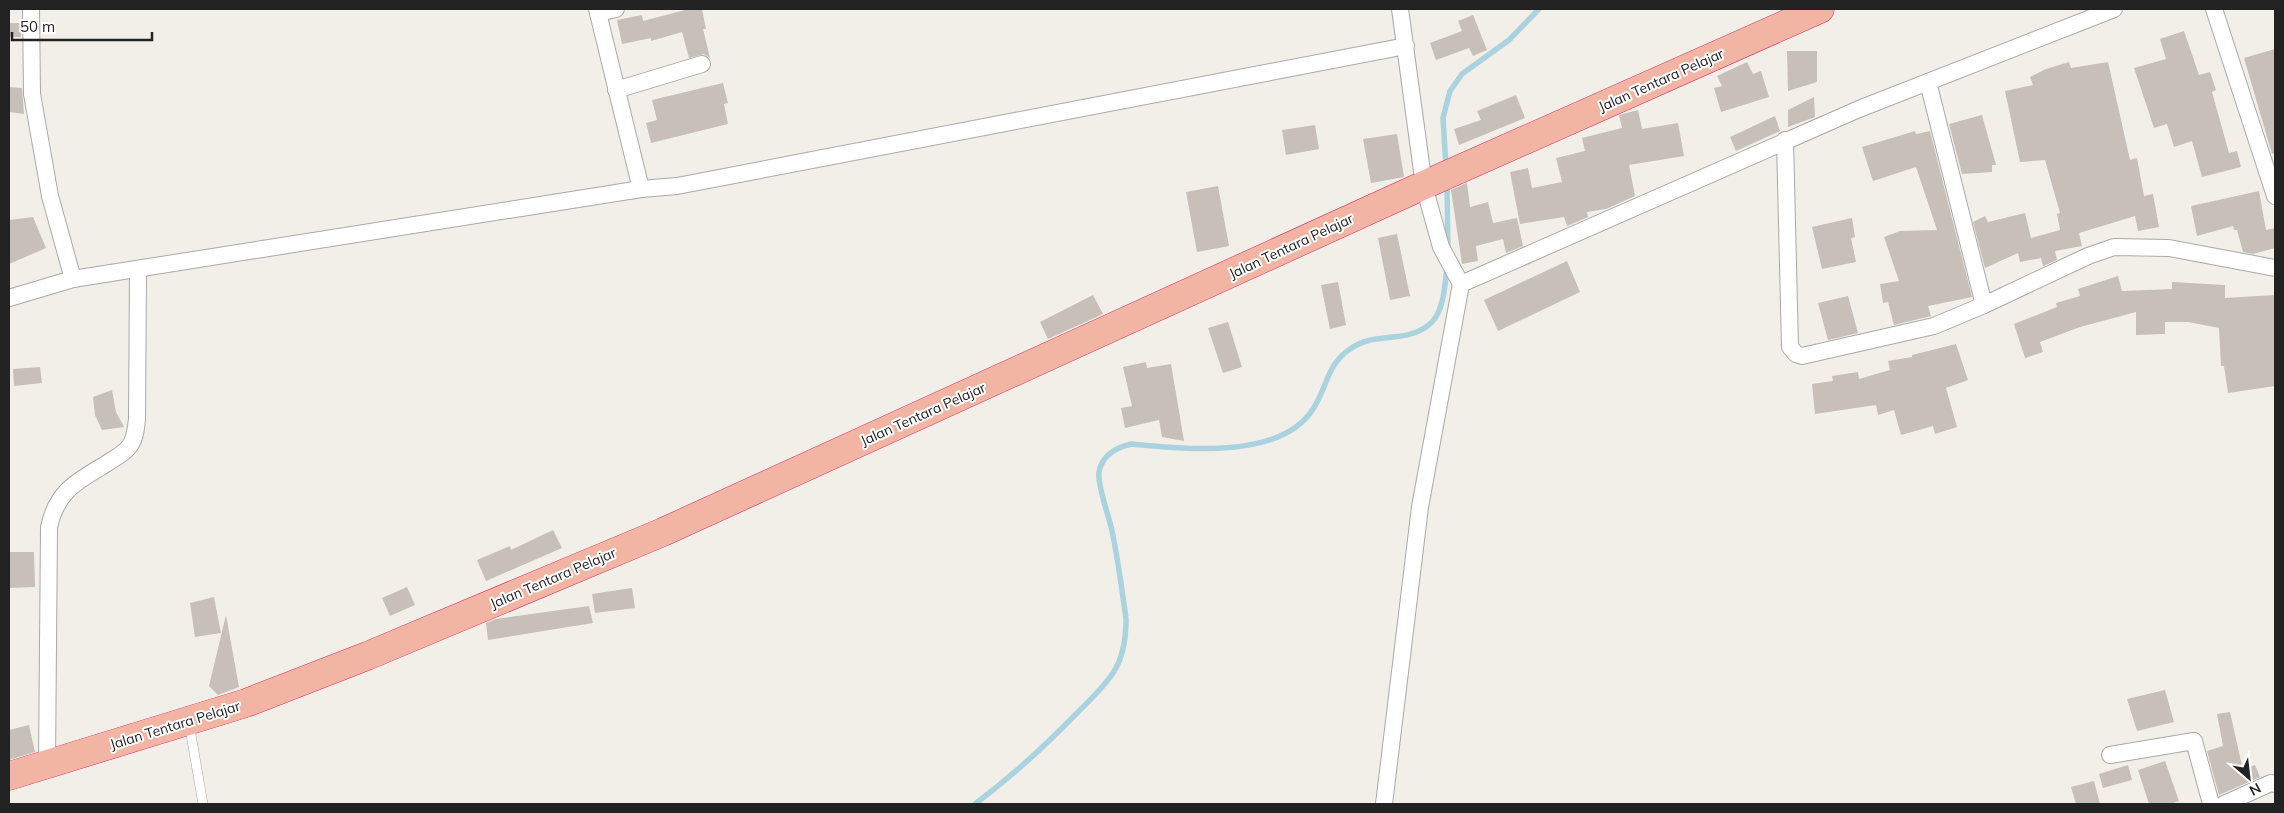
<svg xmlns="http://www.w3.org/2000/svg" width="2284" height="813" font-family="Mulish,sans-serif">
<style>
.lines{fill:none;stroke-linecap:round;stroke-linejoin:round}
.stream{stroke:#aad3df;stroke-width:5.5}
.building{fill:#c7bfb8}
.service-casing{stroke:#a9a9a9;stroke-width:10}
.minor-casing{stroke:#a9a9a9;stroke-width:18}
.trunk-casing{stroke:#dc2a67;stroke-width:29}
.service{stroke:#fff;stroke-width:9}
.minor{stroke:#fff;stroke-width:16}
.trunk{stroke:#f2b4a3;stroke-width:28}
.labels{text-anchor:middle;stroke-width:4;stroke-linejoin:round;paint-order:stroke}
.street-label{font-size:14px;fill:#222;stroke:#fff}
</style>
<rect width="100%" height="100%" fill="#f2efe9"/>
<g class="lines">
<g class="stream">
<path d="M 1446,167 L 1443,118 L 1450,91 L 1462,74 L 1509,40 L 1539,9"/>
<path d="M 1447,184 L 1448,250"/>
<path d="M 975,804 C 1011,777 1045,746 1077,713 C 1089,701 1103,688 1113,673 C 1123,658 1126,637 1126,619 C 1122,589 1118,560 1112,531 C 1109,516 1097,485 1099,472 C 1102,455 1117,447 1132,444 C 1184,449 1281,460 1313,409 C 1327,388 1327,364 1350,349 C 1364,339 1377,339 1393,337 C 1441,333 1443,308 1447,266"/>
</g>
</g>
<g class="building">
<path d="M 689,9 L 702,9 L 706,29 L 703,29 L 710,58 L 704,54 L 689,58 L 682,32 L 651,41 L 651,38 L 622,44 L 617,20 L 642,15 L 643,21 Z"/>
<path d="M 1473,15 L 1487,50 L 1473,56 L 1469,48 L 1436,60 L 1430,43 L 1462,31 L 1458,21 Z"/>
<rect x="9" y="23" width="12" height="14"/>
<path d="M 2184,31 L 2199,75 L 2210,72 L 2216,90 L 2212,92 L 2229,153 L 2237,151 L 2241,167 L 2202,177 L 2192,141 L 2174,147 L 2167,124 L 2154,128 L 2134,68 L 2166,59 L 2160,39 Z"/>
<path d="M 2275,49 L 2275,153 L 2272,154 L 2244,58 Z"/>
<path d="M 1787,51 L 1817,51 L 1817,82 L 1788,91 Z"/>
<path d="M 1747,62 L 1753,74 L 1761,71 L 1769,97 L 1721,112 L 1714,88 L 1722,86 L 1717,76 Z"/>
<path d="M 2069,62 L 2071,68 L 2108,62 L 2130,160 L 2137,158 L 2144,196 L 2153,194 L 2159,227 L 2138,231 L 2135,216 L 2079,233 L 2082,246 L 2055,251 L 2057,260 L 2043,266 L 2041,258 L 2020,262 L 2018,253 L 1985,268 L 1973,222 L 1985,216 L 1988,222 L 2025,213 L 2031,238 L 2060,230 L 2057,214 L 2060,213 L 2045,160 L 2020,162 L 2005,91 L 2033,85 L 2030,77 L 2046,69 Z"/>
<path d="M 723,83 L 728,103 L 724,104 L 728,124 L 651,143 L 646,123 L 657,120 L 652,100 Z"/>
<path d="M 9,87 L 22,88 L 24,114 L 9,112 Z"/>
<path d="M 1516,95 L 1525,118 L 1459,145 L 1454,129 L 1481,120 L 1477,111 Z"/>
<path d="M 1814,97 L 1815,117 L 1788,127 L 1788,110 Z"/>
<path d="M 1638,110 L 1642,129 L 1678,123 L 1684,156 L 1629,165 L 1635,196 L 1606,209 L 1587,212 L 1588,217 L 1567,226 L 1564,217 L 1520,224 L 1510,172 L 1528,168 L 1532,188 L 1562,182 L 1556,158 L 1585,151 L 1582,138 L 1622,128 L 1619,115 Z"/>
<path d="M 1982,115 L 1996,165 L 1992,165 L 1992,172 L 1962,174 L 1949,124 Z"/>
<path d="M 1775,116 L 1780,131 L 1736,151 L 1730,137 Z"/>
<path d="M 1315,125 L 1319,149 L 1286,155 L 1282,130 Z"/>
<path d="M 1915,131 L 1916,134 L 1930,131 L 1972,297 L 1928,306 L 1931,316 L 1894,325 L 1888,302 L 1883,303 L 1880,284 L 1899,281 L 1884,237 L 1900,231 L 1937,230 L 1916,167 L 1873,181 L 1862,147 Z"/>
<path d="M 1397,134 L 1404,177 L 1371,183 L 1363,139 Z"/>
<path d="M 1467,183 L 1470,207 L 1488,202 L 1493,223 L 1517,218 L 1523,246 L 1506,253 L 1503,239 L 1476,246 L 1478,261 L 1462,264 L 1451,190 Z"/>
<path d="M 1218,186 L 1229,246 L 1197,252 L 1186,192 Z"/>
<path d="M 2259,191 L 2266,230 L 2275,228 L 2275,248 L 2253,254 L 2243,252 L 2237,230 L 2234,230 L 2233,226 L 2197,236 L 2191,206 Z"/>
<path d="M 33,217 L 46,248 L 9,264 L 9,220 Z"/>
<path d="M 1852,218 L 1855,237 L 1851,238 L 1856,262 L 1822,269 L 1812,227 Z"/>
<path d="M 1397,234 L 1410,296 L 1390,300 L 1378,238 Z"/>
<path d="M 1567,261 L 1580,292 L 1498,331 L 1484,300 Z"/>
<path d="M 2118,276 L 2122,291 L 2172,289 L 2172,282 L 2225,285 L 2225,298 L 2275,295 L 2275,386 L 2228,393 L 2224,366 L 2221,366 L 2219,328 L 2188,322 L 2165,322 L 2165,334 L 2136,335 L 2136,312 L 2080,327 L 2040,342 L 2043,352 L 2025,358 L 2014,324 L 2057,307 L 2056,303 L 2080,296 L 2078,289 Z"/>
<path d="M 1338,282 L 1346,325 L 1330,329 L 1321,285 Z"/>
<path d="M 1093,295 L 1103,314 L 1048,339 L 1040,322 Z"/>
<path d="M 1848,296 L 1858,333 L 1828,340 L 1818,303 Z"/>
<path d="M 1228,322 L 1242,367 L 1223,373 L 1208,328 Z"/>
<path d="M 1956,344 L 1968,380 L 1946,388 L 1957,427 L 1935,434 L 1933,426 L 1901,435 L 1894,410 L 1878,415 L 1876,405 L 1815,414 L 1812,384 L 1833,381 L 1832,376 L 1858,372 L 1859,379 L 1890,370 L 1888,361 L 1912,357 L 1912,355 Z"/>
<path d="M 1146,362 L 1147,368 L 1171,364 L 1184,441 L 1162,437 L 1159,420 L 1125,428 L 1121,408 L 1132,406 L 1123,367 Z"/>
<path d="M 40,367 L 42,383 L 14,386 L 13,369 Z"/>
<path d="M 112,390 L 116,412 L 124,427 L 102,430 L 95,415 L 93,397 Z"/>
<path d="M 553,530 L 562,548 L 486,581 L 477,560 L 510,546 L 511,550 Z"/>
<path d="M 9,552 L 34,552 L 35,587 L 9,588 Z"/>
<path d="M 407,587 L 415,605 L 390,616 L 382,598 Z"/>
<path d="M 632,588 L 635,608 L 595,613 L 592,594 Z"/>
<path d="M 214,597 L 221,633 L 195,637 L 190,603 Z"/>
<path d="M 589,606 L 593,623 L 488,640 L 486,623 L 496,619 Z"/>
<path d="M 226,615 L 239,687 L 218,695 L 209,686 Z"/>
<path d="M 2165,690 L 2174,722 L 2137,731 L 2127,699 Z"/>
<path d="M 2230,712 L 2243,770 L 2255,765 L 2260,777 L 2219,795 L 2207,751 L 2223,746 L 2217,714 Z"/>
<path d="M 29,725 L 35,752 L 9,760 L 9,730 Z"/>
<path d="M 2165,761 L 2179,801 L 2170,804 L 2149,804 L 2138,770 Z"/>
<path d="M 2128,765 L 2132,780 L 2103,788 L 2099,774 Z"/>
<path d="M 2094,781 L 2100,804 L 2076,804 L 2071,787 Z"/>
</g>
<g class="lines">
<defs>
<path id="service" d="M 189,723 L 203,804"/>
<g id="minor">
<path d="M 31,9 L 32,94 L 50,196 L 73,279"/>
<path d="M 597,9 L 641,189 L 677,186 L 1406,46"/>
<path d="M 2214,9 L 2275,196"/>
<path d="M 598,13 L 616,9"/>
<path d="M 1928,82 L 1984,305"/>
<path d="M 616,90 L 702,64"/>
<path d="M 1785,140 L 1790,347 L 1796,354 L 1802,356 L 1934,326 L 1984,305 L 2088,256 L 2114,247 L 2169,248 L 2275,268"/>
<path d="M 1461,284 L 1859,109 L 2114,9"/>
<path d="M 9,298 L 73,279 L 641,189"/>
<path d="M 2110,755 L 2194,741 L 2211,804"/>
<path d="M 47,764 L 49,527 C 57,491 76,482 106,464 C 113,459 122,455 128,448 C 135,441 136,429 137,419 L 138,270"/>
<path d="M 1384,804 L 1420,507 L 1461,284 L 1441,247 L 1424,186 L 1400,9"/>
<path d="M 2224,804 L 2271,783 L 2275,784"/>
</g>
<path id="trunk" d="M 9,776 L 246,703 L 367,656 L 663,532 L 1433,181 L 1820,9"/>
</defs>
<use href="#service" class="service-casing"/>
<use href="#minor" class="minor-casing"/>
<use href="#trunk" class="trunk-casing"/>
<use href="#service" class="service"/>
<use href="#minor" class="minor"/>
<use href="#trunk" class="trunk"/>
</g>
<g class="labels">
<g class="street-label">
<text transform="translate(1661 80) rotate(-24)" y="5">Jalan Tentara Pelajar</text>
<text transform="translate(1291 246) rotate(-25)" y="5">Jalan Tentara Pelajar</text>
<text transform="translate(923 414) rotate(-24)" y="5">Jalan Tentara Pelajar</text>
<text transform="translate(553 578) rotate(-23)" y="5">Jalan Tentara Pelajar</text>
<text transform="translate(175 725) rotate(-17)" y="5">Jalan Tentara Pelajar</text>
</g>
</g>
<rect width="2284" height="813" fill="none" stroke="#222222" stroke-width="20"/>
<g transform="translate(2249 778) rotate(152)" stroke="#ffffff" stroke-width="4" paint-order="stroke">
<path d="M0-4L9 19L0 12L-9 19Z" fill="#222222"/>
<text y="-8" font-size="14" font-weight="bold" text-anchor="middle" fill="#222222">N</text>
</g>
<path d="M12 32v8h140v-8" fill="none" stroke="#222222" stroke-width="2.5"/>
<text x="20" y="32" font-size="15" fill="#222222" stroke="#ffffff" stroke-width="4" paint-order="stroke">50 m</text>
</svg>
